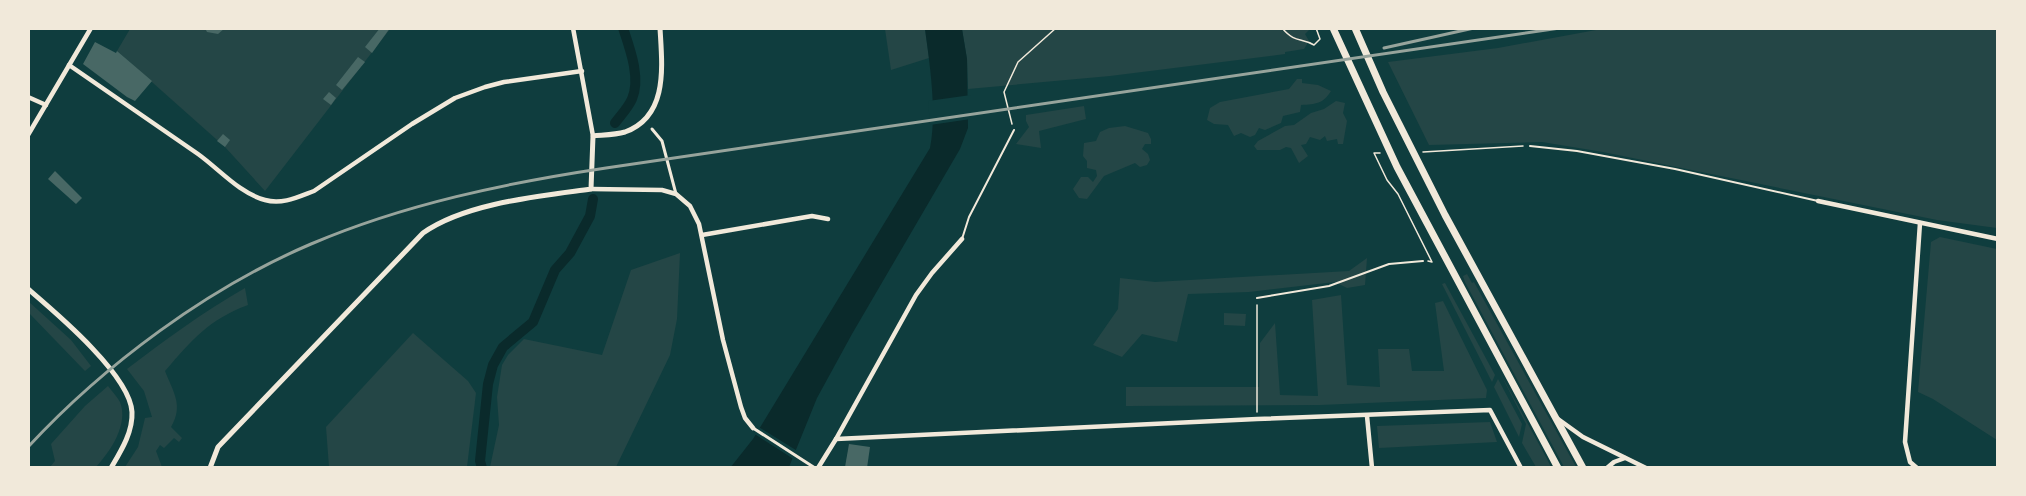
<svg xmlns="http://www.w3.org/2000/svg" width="2026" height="496" font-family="'Libre Baskerville',serif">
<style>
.green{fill:#244646}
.water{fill:#0a2a2b}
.pier{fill:#0f3d3e}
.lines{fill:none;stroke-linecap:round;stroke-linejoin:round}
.canal{stroke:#0a2a2b;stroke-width:10}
.building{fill:#486865}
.path{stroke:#f1e9da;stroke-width:1.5}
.service{stroke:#f1e9da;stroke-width:2}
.pedestrian{stroke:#f1e9da;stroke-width:3}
.minor{stroke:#f1e9da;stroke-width:4.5}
.tertiary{stroke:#f1e9da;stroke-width:5}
.primary{stroke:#f1e9da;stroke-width:7}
.rail{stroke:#97a49c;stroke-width:3}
</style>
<rect width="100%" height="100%" fill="#0f3d3e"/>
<g class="green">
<path d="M 1607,28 L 1997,29 L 1997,228 L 1937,220 L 1603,152 L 1542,142 L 1429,145 L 1388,62 L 1498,48 Z"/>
<path d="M 130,29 L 390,29 L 265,191 L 225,147 L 117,51 Z"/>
<path d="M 885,29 L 925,29 L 929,58 L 891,70 Z"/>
<path d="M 962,29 L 1310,28 L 1310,29 L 1305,34 L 1309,41 L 1304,49 L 1285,52 L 1285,54 L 1110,76 L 968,89 L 967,59 Z"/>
<path d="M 1297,79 L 1302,79 L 1302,83 L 1318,85 L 1331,91 C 1323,104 1316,104 1301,105 L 1300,112 L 1283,116 L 1281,123 L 1265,130 L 1259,128 L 1255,135 L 1250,137 L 1241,133 L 1234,136 L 1228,125 L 1214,124 L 1207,120 L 1210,108 L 1220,102 L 1289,89 Z"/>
<path d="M 1336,101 L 1345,103 L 1343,113 L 1347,121 L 1343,144 L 1338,144 L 1337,139 L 1327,141 L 1325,136 L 1320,140 L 1310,137 L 1306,144 L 1301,145 L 1308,156 L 1299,163 L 1291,148 L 1286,147 L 1280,150 L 1257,150 L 1254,146 L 1258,141 L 1285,126 L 1294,125 L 1311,113 L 1324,109 Z"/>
<path d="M 1084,106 L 1086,119 L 1039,131 L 1041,148 L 1016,144 L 1029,127 L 1026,121 L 1026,115 Z"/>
<path d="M 1125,126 L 1148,133 L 1151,139 L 1151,144 L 1145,144 L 1142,149 L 1148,154 L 1150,160 L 1147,165 L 1140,167 L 1135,163 L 1104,176 L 1087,199 L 1079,198 L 1073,189 L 1081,177 L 1088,177 L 1093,182 L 1097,176 L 1096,170 L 1087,168 L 1087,161 L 1083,156 L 1084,143 L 1096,141 L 1100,132 L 1109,128 Z"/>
<path d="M 1940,237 L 1997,249 L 1997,440 L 1933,399 L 1918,392 L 1931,242 Z"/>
<path d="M 680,253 L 677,319 L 670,355 L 616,467 L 490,467 L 499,425 L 497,397 L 502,365 L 508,355 L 524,339 L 602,355 L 631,270 Z"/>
<path d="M 1367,258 L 1365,285 L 1347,288 L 1335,282 L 1249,292 L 1188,294 L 1177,342 L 1142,334 L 1122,357 L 1093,345 L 1118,309 L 1120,278 L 1155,282 L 1349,271 Z"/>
<path d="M 1467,274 L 1472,283 L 1474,282 L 1576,467 L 1564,467 L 1465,282 L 1463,276 Z"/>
<path d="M 1445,283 L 1495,375 L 1492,382 L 1442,284 Z"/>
<path d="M 245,288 L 248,305 C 208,320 193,339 165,371 C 173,392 184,405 171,427 L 182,438 L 179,442 L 174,438 L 164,448 L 160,445 L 156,451 L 162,467 L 125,467 L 138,447 L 145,418 L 152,417 L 144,391 L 127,369 C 165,340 203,312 245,288 Z"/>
<path d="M 1341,295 L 1347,385 L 1380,387 L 1378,349 L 1409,349 L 1412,371 L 1444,371 L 1435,303 L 1443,301 L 1487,390 L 1486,398 L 1320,405 L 1126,406 L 1126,387 L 1259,387 L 1260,343 L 1275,323 L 1280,395 L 1318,396 L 1312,300 Z"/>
<path d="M 28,301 L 71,340 L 91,366 L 85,371 L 29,313 Z"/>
<path d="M 1224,313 L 1246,314 L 1245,326 L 1224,325 Z"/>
<path d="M 413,333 L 468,381 L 476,393 L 467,467 L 329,467 L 326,427 Z"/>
<path d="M 1498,369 L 1547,459 L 1551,467 L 1536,467 L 1522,443 L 1526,424 Z"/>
<path d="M 1498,379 L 1522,424 L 1519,437 L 1494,387 Z"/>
<path d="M 108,386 C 112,391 117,397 120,402 C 129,424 110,452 96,467 L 50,467 L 55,461 L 51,444 L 85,406 Z"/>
<path d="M 1490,422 L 1497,442 L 1379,448 L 1377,426 Z"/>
</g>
<path class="water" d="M 925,29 L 962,29 L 967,59 L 968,128 L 960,149 L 852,334 L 817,398 L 789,467 L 730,468 L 753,439 L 930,148 C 937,112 930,66 925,29 Z"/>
<g class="pier">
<path d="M 971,95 L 971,119 L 930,125 L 928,101 Z"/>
<path d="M 757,426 L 799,452 L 795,460 L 753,433 Z"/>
</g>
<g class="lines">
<g class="canal">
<path d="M 615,123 C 621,115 628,108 632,99 C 641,78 630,49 623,28"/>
<path d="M 482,468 L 480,461 L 488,384 L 493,365 L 503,347 L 533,322 L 555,270 L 570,253 L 590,216 L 593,199"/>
</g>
</g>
<g class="building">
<path d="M 205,28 L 225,28 L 218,34 L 207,32 Z"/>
<path d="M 380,28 L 390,28 L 372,53 L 365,47 Z"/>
<path d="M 95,42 L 116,53 L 117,51 L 152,81 L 135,101 L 127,97 L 83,64 Z"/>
<path d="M 358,57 L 365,62 L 342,90 L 336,85 Z"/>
<path d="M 329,92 L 336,98 L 331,105 L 323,99 Z"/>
<path d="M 223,134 L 230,140 L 225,147 L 217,141 Z"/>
<path d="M 55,171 L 82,198 L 76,204 L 48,179 Z"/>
<path d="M 849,444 L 870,447 L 867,468 L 845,467 Z"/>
</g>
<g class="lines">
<g class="path">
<path d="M 1282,28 C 1296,44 1300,37 1314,45 L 1320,39 L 1316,28"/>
<path d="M 1012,124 L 1004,92 L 1018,62 L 1056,28"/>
<path d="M 1423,152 L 1523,146"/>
<path d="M 1380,153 L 1374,153 L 1387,180 L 1398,194 L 1432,262 L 1428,261"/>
<path d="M 1257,412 L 1257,305"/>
</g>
<g class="service">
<path d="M 1530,146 L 1577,151 L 1675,169 L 1818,201"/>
<path d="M 962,239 L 969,217 L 1014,130"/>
<path d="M 1257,298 L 1329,286 L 1389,264 L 1423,261"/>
</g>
<g class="pedestrian">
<path d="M 652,129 L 662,141 L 676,194"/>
<path d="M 753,428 L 815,468"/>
</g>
<g class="minor">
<path d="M 573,28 L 593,136"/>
<path d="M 69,65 C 112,95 155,124 198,154 C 219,169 239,193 265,200 C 282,205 298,197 314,191 L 412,124 L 455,98 L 485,87 L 504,82 L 582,71"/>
<path d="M 28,97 L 46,105"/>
<path d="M 28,135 L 91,28"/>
<path d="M 591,189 L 662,190 L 676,194 L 690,206 L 699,224 L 723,340 L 741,407 L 745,418 L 753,428"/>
<path d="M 1818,201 L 1998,239"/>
<path d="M 702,235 L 812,216 L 828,219"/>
<path d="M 1367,416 L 1372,468"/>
<path d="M 1558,419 L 1583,437 L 1646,468"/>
<path d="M 836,439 L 1257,419 L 1490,410 L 1521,468"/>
<path d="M 818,468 L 836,439 L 916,295 L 932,273 L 962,239"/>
<path d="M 1607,468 L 1614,462 L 1625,458"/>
<path d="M 1917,468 L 1910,462 L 1905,442 L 1920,223"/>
</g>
<g class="tertiary">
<path d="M 28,289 C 56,313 130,375 132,412 C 133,432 121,451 111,468"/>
<path d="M 210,468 L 218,447 L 423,233 C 465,203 540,196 591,189 L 593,136 C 603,135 615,135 625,132 C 669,116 662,65 660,28"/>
</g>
<g class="primary">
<path d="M 1333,28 L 1397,167 L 1558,468"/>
<path d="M 1355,28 L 1383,92 L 1445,215 L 1583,468"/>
</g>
<g class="rail">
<path d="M 1384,48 L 1474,28"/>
<path d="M 28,447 C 105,364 208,288 311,244 C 405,204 506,183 606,168 L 1560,28"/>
</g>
</g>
<rect width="2026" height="496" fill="none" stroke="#f1e9da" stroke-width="60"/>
</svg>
